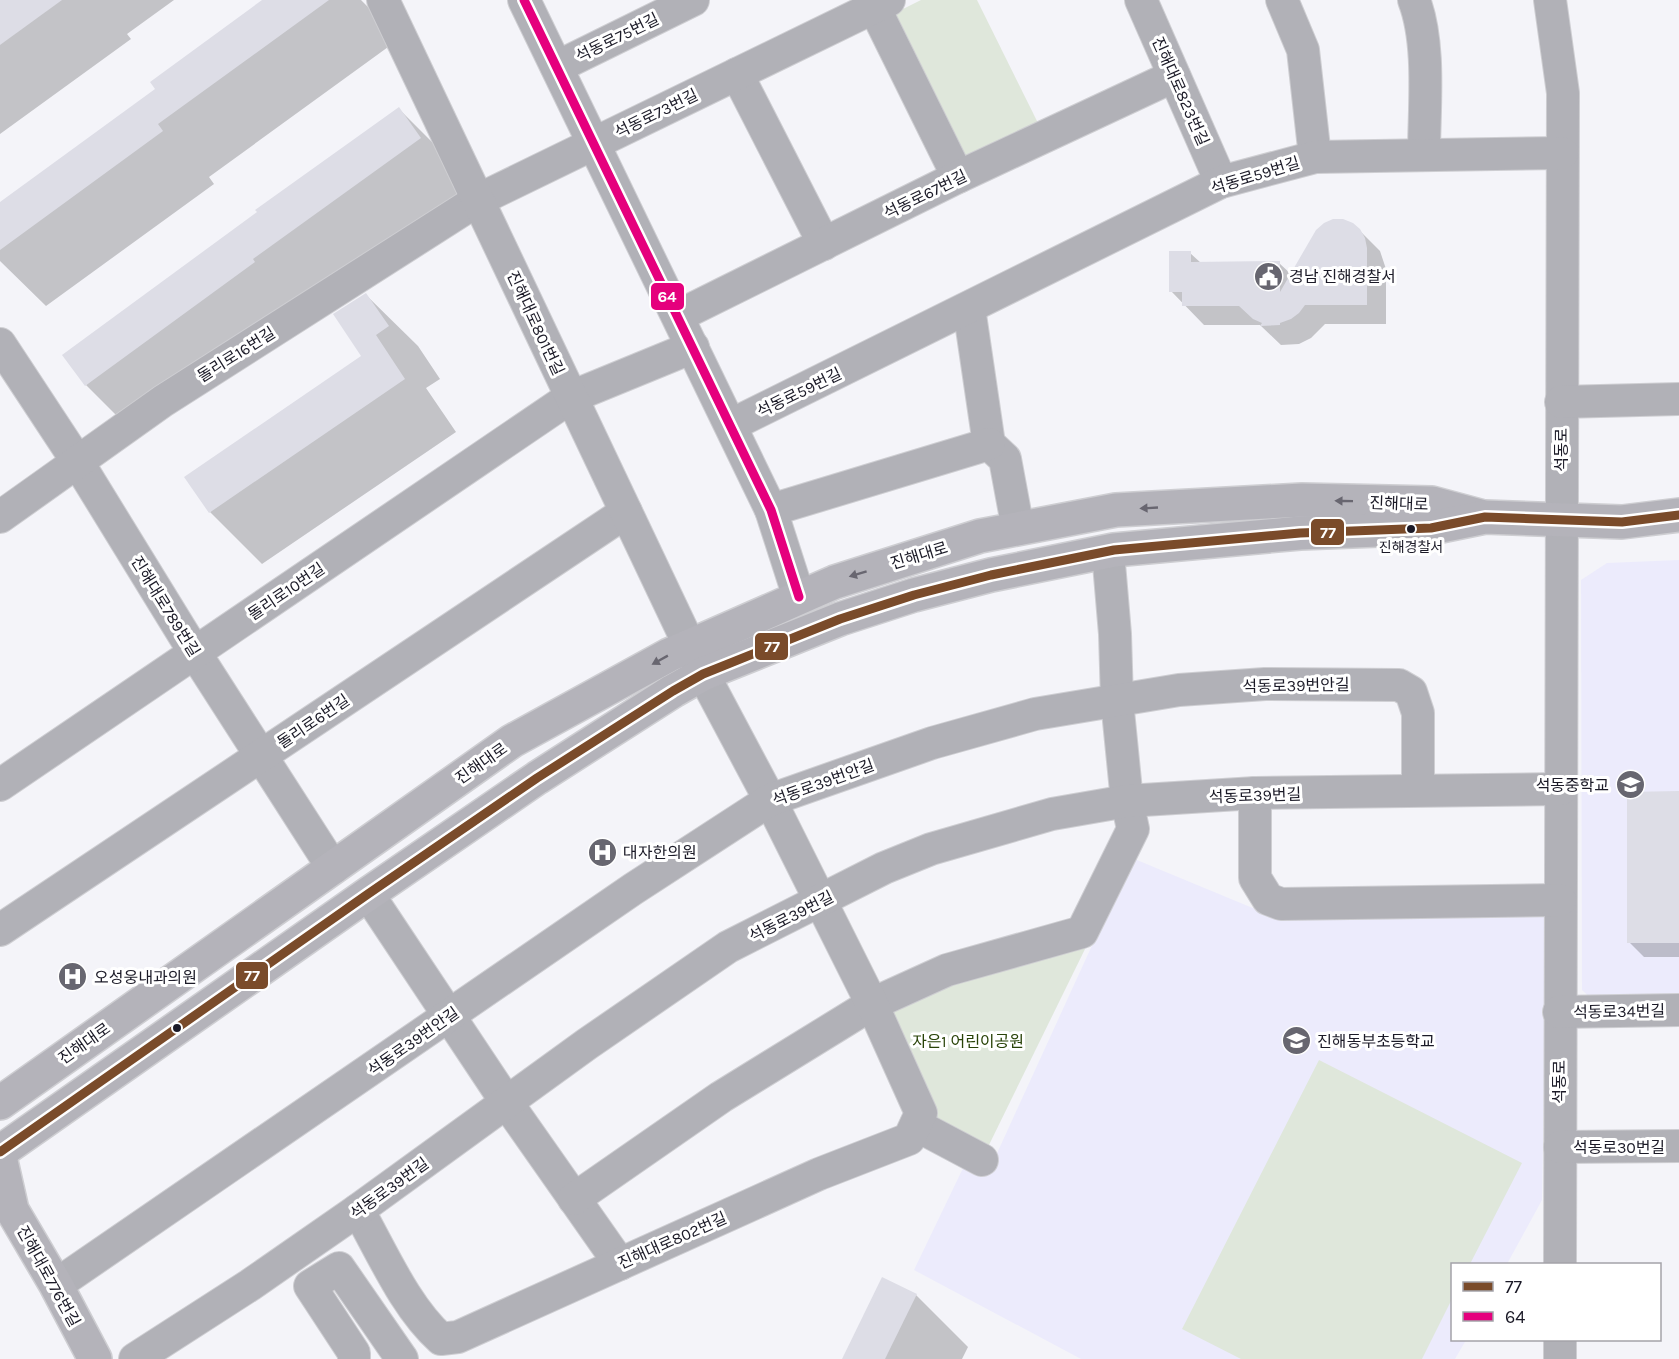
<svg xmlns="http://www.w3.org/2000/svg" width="1679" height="1359" font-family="Karla,'Noto Sans KR',sans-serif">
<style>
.built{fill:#ecebfc}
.green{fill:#dfe7db}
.shadow{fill:#0003}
.building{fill:#dddde6}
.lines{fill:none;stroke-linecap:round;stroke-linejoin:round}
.minor-casing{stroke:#ceced2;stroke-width:34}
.major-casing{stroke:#ceced2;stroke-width:36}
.minor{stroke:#b1b1b7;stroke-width:32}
.major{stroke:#b4b3ba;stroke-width:33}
.bus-1-casing{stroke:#fff;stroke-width:14}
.bus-2-casing{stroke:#fff;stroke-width:14}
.bus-1{stroke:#7a4b2a;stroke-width:9}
.bus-2{stroke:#e5007d;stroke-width:9}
.oneway{fill:#686670}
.bus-dot{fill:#1b1a27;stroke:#fff;stroke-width:2}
.labels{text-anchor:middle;stroke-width:6;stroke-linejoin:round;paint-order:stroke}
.bus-label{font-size:14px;fill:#1b1a27;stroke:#fff}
.street-label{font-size:16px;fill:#1b1a27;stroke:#fff}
.poi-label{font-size:16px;fill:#1b1a27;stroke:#fff;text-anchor:start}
.park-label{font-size:16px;fill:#284207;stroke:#fff}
.line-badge{stroke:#fff;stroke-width:2}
.badge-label{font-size:16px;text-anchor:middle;font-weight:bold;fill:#fff}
</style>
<rect width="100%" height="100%" fill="#f4f4f9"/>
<g class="built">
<path d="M 1679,560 L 1679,999 L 1593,1000 L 1582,990 L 1581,580 L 1607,563 Z"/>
<path d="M 1132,858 L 1277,918 L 1547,914 L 1542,1200 L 1507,1264 L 1452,1264 L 1452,1340 L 1466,1340 L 1455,1359 L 1081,1359 L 914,1270 L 965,1164 L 988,1173 Z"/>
</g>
<g class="green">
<path d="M 921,0 L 977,0 L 1039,125 L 968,160 L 956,155 L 892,26 L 895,13 Z"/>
<path d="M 1087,945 L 987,1149 L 932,1122 L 883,1007 L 950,978 Z"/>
<path d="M 1319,1060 L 1522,1163 L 1470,1264 L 1452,1264 L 1452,1299 L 1422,1359 L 1241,1359 L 1182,1329 Z"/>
</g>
<g class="shadow">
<path d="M 0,0 L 174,0 L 127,34 L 131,39 L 0,134 Z"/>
<path d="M 265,0 L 361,0 L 372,11 L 395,42 L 209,177 L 214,184 L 46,306 L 0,261 L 0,204 L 157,89 Z"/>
<path d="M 399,109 L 451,161 L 472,191 L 138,437 L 86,385 Z"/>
<path d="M 1359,230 L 1380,251 L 1386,269 L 1386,324 L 1325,324 L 1311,338 L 1299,344 L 1281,345 L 1260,325 L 1204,325 L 1171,291 L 1190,253 L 1201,263 L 1279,263 L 1292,275 Z"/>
<path d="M 366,295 L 418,346 L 440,379 L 426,388 L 456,432 L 262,564 L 210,512 L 363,357 Z"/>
<path d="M 1679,793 L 1679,957 L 1644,957 L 1629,942 Z"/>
<path d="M 916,1295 L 968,1347 L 962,1359 L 844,1359 Z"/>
</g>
<g class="building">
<path d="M 0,0 L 62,0 L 0,45 Z"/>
<path d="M 262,0 L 329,0 L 158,124 L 163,131 L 0,250 L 0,202 L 155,89 L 150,82 Z"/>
<path d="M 399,107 L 421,138 L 253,259 L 255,262 L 85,386 L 62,355 L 257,212 L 255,210 Z"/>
<path d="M 1333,219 L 1343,219 L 1353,223 L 1360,229 L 1365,238 L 1367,248 L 1367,305 L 1305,305 L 1299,313 L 1291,319 L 1280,323 L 1280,325 L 1260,326 L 1262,323 L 1253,319 L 1239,306 L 1182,306 L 1182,292 L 1169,292 L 1169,251 L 1191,251 L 1191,262 L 1280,261 L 1280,292 L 1316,230 L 1324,223 Z"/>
<path d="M 366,293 L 389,326 L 376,335 L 405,379 L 209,513 L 184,477 L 361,356 L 333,314 Z"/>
<path d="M 1679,791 L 1679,943 L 1627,943 L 1627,792 Z"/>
<path d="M 882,1277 L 917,1294 L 885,1359 L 842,1359 Z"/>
</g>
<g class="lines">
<defs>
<g id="minor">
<path d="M 524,0 L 771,510 L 799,597"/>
<path d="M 1141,0 L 1221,182"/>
<path d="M 1282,0 L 1303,50 L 1315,157"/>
<path d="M 1414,0 C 1431,44 1424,108 1424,155"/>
<path d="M 1550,0 L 1563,93 L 1560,1264"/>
<path d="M 874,7 L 958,177"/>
<path d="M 557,67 L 693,0"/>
<path d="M 737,74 L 824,244"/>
<path d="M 969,308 L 989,444"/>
<path d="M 678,316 L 958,177 L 1174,76"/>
<path d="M 0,344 L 77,461 L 195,653 L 333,868"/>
<path d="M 1561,402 L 1679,399"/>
<path d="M 731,425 L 1221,182 L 1315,157 L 1562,153"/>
<path d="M 989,444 L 1005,459 L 1018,529"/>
<path d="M 771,510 L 989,444"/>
<path d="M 0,517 L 163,401 L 478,200 L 889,0"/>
<path d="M 0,785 L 571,397 L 693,347"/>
<path d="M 1255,793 L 1255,878 L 1268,899 L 1281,904 L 1560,900"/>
<path d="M 368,894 L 507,1103 L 620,1264"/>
<path d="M 0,930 L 626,512"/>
<path d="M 1559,1012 L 1679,1010"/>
<path d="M 916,1125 L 982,1160"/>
<path d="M 1560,1147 L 1679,1146"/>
<path d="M 574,1199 L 721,1097 L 872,1004 L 947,970 L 1082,932 L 1133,829 L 1127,801 L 1117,701 L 1115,634 L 1108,552"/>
<path d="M 358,1210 C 382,1252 405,1307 441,1339 L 458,1337 L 819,1174 L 909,1139 L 921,1113 L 872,1004 L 770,800 L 703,674 L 383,0"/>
<path d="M 56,1285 L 633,889 L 770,800 L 932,743 L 1035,714 L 1179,690 L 1265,684 L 1399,685 L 1411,692 L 1418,713 L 1418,790"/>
<path d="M 135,1359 L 250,1285 L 358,1210 L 587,1044 L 728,947 L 884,868 L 931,849 L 1052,814 L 1127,801 L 1255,793 L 1561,789"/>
<path d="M 354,1359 L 354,1353 L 310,1286 L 339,1268 L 402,1359"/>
<path d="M 1560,1359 L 1560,1340"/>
</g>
<g id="major">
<path d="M 0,1103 L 512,741 L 669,655 L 835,582 L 980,536 L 1116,510 L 1302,500 L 1432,503 L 1480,516"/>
<path d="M 0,1152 L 368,894 L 537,778 L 673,691 L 703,674 L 840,619 L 914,595 L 991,575 L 1114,550 L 1300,533 L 1431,528 L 1485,517 L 1622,522 L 1679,515"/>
<path d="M 0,1157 L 12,1210 L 56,1285 L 95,1359"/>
</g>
</defs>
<use href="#minor" class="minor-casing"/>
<use href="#major" class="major-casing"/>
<use href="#minor" class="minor"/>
<use href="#major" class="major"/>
<defs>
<path id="bus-1" d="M 0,1152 L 368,894 L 537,778 L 673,691 L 703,674 L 840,619 L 914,595 L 991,575 L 1114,550 L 1300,533 L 1431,528 L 1485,517 L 1622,522 L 1679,515"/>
<path id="bus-2" d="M 524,0 L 771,510 L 799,597"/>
</defs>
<use href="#bus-1" class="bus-1-casing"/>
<use href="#bus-2" class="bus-2-casing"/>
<use href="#bus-1" class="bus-1"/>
<use href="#bus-2" class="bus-2"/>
</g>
<defs><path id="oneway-solid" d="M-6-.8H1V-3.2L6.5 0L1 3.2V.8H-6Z" transform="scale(1.5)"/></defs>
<g class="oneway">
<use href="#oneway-solid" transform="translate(1344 501) rotate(-179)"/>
<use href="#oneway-solid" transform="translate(1149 508) rotate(177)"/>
<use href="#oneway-solid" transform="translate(858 574) rotate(163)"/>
<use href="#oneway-solid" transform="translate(660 660) rotate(151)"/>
</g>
<defs>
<symbol id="civic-disc" viewBox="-11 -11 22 22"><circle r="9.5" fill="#676670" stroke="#fff"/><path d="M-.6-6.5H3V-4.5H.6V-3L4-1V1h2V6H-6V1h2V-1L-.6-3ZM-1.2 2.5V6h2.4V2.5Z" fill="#fff"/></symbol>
<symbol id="school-disc" viewBox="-11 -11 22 22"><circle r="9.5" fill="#676670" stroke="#fff"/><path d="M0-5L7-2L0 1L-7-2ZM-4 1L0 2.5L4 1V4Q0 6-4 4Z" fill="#fff"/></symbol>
<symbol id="hospital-disc" viewBox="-11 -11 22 22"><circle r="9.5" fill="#676670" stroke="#fff"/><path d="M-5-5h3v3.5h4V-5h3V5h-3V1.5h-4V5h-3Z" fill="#fff"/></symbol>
</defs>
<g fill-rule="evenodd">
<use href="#civic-disc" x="1252" y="260" width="33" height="33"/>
<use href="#school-disc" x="1614" y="768" width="33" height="33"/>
<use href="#hospital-disc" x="586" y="836" width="33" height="33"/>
<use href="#hospital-disc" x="56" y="960" width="33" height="33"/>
<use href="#school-disc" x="1280" y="1024" width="33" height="33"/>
</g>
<g class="bus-dot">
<circle cx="1411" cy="529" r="5"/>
<circle cx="177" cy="1028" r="5"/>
</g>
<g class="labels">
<g class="bus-label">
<text x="1411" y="552">진해경찰서</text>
</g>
<g class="street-label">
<text transform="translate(617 37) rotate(-26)" y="6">석동로75번길</text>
<text transform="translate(1181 91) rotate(66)" y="6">진해대로823번길</text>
<text transform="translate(656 113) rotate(-26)" y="6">석동로73번길</text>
<text transform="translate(1255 175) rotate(-17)" y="6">석동로59번길</text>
<text transform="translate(925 194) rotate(-26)" y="6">석동로67번길</text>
<text transform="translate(536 323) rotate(65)" y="6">진해대로801번길</text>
<text transform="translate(236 354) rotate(-32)" y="6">돌리로16번길</text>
<text transform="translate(799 392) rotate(-26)" y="6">석동로59번길</text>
<text transform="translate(1561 450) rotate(-90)" y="6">석동로</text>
<text transform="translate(1399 503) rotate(2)" y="6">진해대로</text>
<text transform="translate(919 555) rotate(-17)" y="6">진해대로</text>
<text transform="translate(286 591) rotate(-34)" y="6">돌리로10번길</text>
<text transform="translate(166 606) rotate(58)" y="6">진해대로789번길</text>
<text transform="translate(1296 685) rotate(-1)" y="6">석동로39번안길</text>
<text transform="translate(313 721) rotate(-34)" y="6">돌리로6번길</text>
<text transform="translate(481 763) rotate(-35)" y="6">진해대로</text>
<text transform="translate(823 782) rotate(-20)" y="6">석동로39번안길</text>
<text transform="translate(1255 795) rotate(-2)" y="6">석동로39번길</text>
<text transform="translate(791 916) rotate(-27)" y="6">석동로39번길</text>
<text transform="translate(1619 1011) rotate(-1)" y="6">석동로34번길</text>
<text transform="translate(413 1041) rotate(-35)" y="6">석동로39번안길</text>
<text transform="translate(84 1043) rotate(-35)" y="6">진해대로</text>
<text transform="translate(1559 1082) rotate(-90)" y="6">석동로</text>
<text x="1619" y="1153">석동로30번길</text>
<text transform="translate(389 1188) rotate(-36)" y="6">석동로39번길</text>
<text transform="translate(672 1240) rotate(-24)" y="6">진해대로802번길</text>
<text transform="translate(49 1276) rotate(61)" y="6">진해대로776번길</text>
</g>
<g class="poi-label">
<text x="1289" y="282">경남 진해경찰서</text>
<text x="1609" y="791" text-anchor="end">석동중학교</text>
<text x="623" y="858">대자한의원</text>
<text x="94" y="983">오성웅내과의원</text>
<text x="1317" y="1047">진해동부초등학교</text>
</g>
<g class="park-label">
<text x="968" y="1047">자은1 어린이공원</text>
</g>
</g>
<g class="line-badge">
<rect x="650" y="282" width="35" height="29" rx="6" fill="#e5007d"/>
<rect x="1310" y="518" width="35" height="28" rx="6" fill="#7a4b2a"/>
<rect x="754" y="632" width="35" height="29" rx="6" fill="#7a4b2a"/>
<rect x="235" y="961" width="34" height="29" rx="6" fill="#7a4b2a"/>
</g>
<g class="badge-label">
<text x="667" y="302">64</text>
<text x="1328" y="538">77</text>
<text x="772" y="652">77</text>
<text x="252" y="981">77</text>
</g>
<rect x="1451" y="1263" width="210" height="78" fill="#ffffff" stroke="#a4a3a9" stroke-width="1.5"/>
<rect x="1463" y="1282" width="30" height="9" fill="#7a4b2a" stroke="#a4a3a9" stroke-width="1.5"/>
<text x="1505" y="1293" font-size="18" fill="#1b1a27">77</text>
<rect x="1463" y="1312" width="30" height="9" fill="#e5007d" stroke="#a4a3a9" stroke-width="1.5"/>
<text x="1505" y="1323" font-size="18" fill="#1b1a27">64</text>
</svg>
